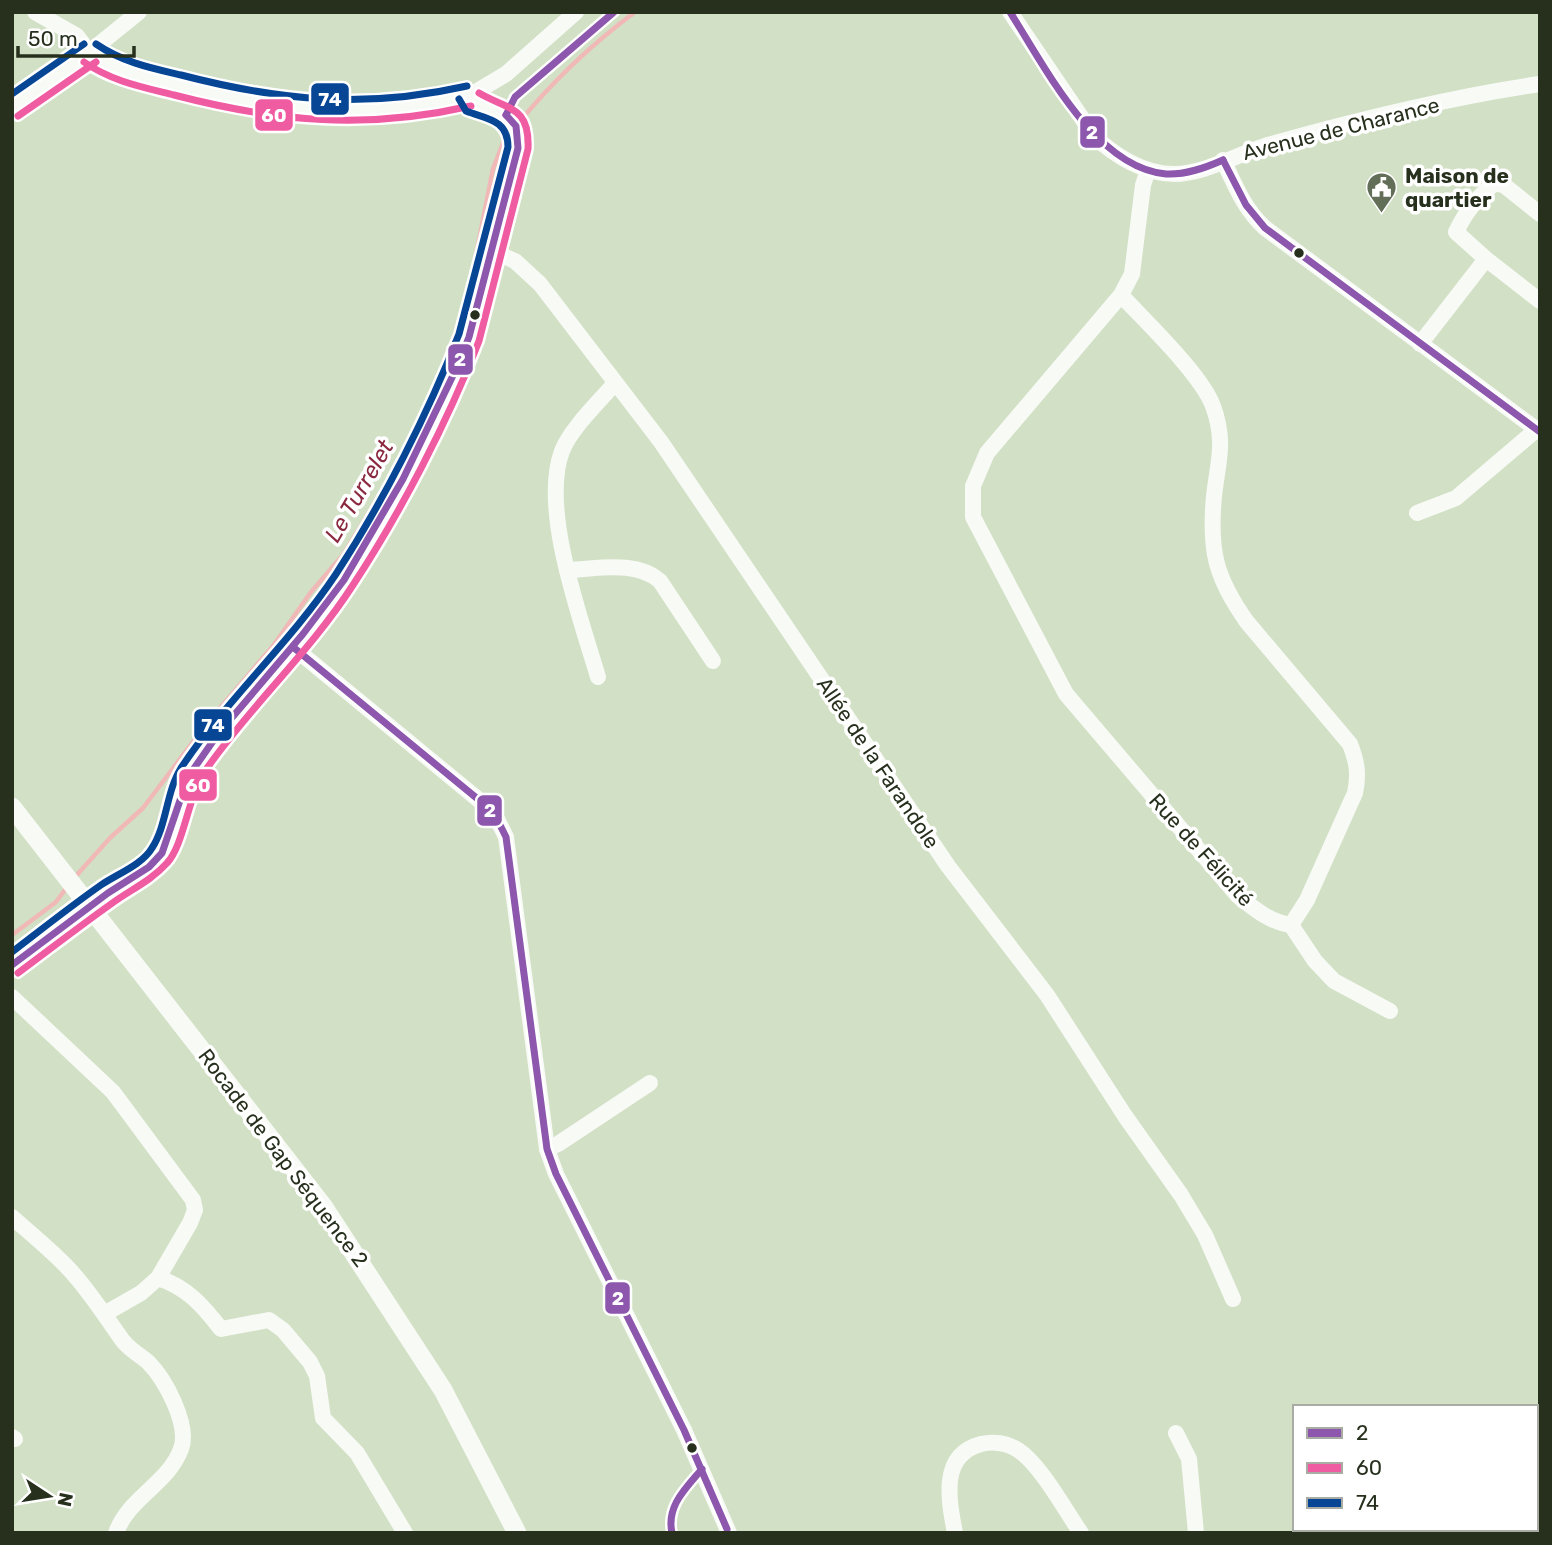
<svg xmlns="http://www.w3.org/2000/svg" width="1552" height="1545" font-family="Rubik,sans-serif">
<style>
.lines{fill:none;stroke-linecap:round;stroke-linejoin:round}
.stream{stroke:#f0b9b8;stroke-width:4.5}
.minor{stroke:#f8faf6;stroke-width:16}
.major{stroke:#f8faf6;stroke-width:19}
.bus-1-casing{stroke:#fff;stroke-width:12}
.bus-2-casing{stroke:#fff;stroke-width:12}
.bus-3-casing{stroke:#fff;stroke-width:12}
.bus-1{stroke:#8c57ac;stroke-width:7}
.bus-2{stroke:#f05ca2;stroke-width:7}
.bus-3{stroke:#064695;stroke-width:7}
.bus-dot{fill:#26301d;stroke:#fff;stroke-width:2.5}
.labels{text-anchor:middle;stroke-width:7;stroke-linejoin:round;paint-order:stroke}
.street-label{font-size:21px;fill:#26301d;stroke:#fff}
.poi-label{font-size:21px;font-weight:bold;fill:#26301d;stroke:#fff;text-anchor:start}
.water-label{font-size:23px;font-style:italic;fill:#89283e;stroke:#fff}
.line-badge{stroke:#fff;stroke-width:2.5}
.badge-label{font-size:19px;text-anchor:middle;font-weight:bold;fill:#fff}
</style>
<rect width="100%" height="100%" fill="#d2e0c5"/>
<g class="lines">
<g class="stream">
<path d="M 517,125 C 551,83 592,44 635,12"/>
<path d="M 75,877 L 110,838 L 143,808 L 208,722 L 273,646 L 311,592 L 343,555 L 388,482 L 454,345 L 473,270 L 493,169 L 503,143 L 512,132"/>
<path d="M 12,935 L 56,902 L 67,887"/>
</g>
<g class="minor">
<path d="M 35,12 L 77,36 L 90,53 L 113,68 L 217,96 L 264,104 L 360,113 L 418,108 L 469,96 L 506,74 L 576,12"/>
<path d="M 1010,12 L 1094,136 C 1115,156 1144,174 1174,174 C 1206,174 1243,151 1275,143 C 1361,119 1451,97 1540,84"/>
<path d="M 12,107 L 66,71 L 139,12"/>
<path d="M 1223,160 C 1235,185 1244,209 1265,228 L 1540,432"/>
<path d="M 1540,214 L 1505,186 L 1496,183 C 1480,192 1464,215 1456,232 L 1486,259 L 1540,301"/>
<path d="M 492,251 L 515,261 L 540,284 L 661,442 L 948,866 L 1047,995 L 1125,1116 L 1181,1195 L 1205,1235 L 1233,1299"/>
<path d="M 1121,295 C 1146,322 1201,374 1213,406 C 1226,442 1218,461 1214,496 C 1209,550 1215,577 1247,622 L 1350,744 C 1357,762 1359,774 1355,793 L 1307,900 L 1291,925 C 1269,922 1255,909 1238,896 L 1066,694 L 973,517 L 973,486 L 987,453 L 1121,295 L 1132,274 L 1143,185 L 1148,170"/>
<path d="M 1420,344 L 1486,259"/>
<path d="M 1417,513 L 1456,498 L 1536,430"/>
<path d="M 567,570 C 598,569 636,560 660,581 L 713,661"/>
<path d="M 293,647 L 485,805 L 497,819 L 506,837 L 547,1149 L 556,1174 L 684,1430 L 729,1533"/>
<path d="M 598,677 C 581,619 540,509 562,451 C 571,428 599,402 615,383"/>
<path d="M 1291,925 L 1315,961 L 1334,981 L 1390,1011"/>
<path d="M 12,965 L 108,893 L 149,867 L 162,853 L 188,777 L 218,734 L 303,634 L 344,580 L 403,479 L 459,363 L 469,337 L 518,148 C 522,114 497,112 471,102 L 469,96"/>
<path d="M 12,997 L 113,1092 L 193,1200 L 195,1210 L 190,1223 L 158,1278 L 141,1293 L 106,1313"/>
<path d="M 547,1149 L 558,1144 L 650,1083"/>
<path d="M 12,1217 C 31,1234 51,1250 68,1268 C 89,1290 105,1316 123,1341 C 130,1350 140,1355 148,1362 C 165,1379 190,1425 181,1449 C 168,1484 128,1498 116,1533"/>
<path d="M 158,1278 C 187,1287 203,1306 221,1329 L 269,1320 L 283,1330 L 310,1362 L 317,1376 L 323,1418 L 357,1453 L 405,1533"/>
<path d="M 1176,1433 L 1189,1459 L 1196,1533"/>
<path d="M 12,1437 L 15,1439"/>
<path d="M 955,1533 C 949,1501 939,1455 981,1444 C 993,1441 1008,1443 1018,1450 C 1040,1464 1065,1510 1081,1533"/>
</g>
<path class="major" d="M 12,807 L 323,1206 L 443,1390 L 517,1533"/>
<defs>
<g id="bus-1">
<path d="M 1010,12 C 1044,65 1095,168 1166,174 C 1186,175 1205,168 1223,160"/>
<path d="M 506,115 L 515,97 L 614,12"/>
<path d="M 1223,160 L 1246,205 L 1265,228 L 1540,432"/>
<path d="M 293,647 L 485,805 L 497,819 L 506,837 L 547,1149 L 556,1174 L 684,1430 L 727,1529"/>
<path d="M 12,965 L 108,893 L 149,867 L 162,853 L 188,777 L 218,734 L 303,634 L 344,580 L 403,479 L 459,363 L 469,337 L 518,148 L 516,126 L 506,115"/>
<path d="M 672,1533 C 666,1506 686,1488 702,1469"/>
</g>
<g id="bus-2">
<path d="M 84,62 C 111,81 142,87 174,95 C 278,122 366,130 471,106"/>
<path d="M 18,116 L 96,62"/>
<path d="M 18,973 C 49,950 80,926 111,904 C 130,890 151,881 167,863 C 184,845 188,796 205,771 C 250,706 310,652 353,585 C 401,512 447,423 479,341 L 528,149 C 530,106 508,110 479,93"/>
</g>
<g id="bus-3">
<path d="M 96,44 C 122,62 151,68 181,75 C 281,101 365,109 467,86"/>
<path d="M 12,94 L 84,44"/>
<path d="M 12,952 C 42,929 71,906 101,885 C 117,874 142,865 152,848 C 167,825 166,792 181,768 C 227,699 290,643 336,574 C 383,502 428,414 459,334 L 508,147 C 508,119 486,119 466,111 L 459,99"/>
</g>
</defs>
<use href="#bus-1" class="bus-1-casing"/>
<use href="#bus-2" class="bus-2-casing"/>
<use href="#bus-3" class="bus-3-casing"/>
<use href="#bus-1" class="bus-1"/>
<use href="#bus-2" class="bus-2"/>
<use href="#bus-3" class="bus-3"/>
</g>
<defs>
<symbol id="civic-pin" viewBox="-11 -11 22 30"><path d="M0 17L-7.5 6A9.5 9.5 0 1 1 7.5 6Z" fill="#626e58" stroke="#fff"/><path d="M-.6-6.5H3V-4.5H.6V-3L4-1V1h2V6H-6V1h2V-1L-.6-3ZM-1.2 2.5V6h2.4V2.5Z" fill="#fff"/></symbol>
</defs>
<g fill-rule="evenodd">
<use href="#civic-pin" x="1364" y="170" width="35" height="47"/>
</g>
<g class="bus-dot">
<circle cx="1299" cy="253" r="6"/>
<circle cx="475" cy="315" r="6"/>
<circle cx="692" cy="1448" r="6"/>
</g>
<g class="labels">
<g class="street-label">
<text transform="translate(1341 129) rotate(-14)" y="7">Avenue de Charance</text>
<text transform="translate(878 763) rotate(56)" y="7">Allée de la Farandole</text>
<text transform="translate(1201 850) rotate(48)" y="7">Rue de Félicité</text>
<text transform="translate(283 1158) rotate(53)" y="7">Rocade de Gap Séquence 2</text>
</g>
<g class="poi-label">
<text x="1405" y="183">Maison de<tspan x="1405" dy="24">quartier</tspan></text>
</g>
<g class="water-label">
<text transform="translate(359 491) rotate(-60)" y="8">Le Turrelet</text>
</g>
</g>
<g class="line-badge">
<rect x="310" y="82" width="40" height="34" rx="7" fill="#064695"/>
<rect x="254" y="98" width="40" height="34" rx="7" fill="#f05ca2"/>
<rect x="1079" y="115" width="27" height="34" rx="7" fill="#8c57ac"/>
<rect x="447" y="343" width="27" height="33" rx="7" fill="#8c57ac"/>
<rect x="193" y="708" width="40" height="34" rx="7" fill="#064695"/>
<rect x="178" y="768" width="40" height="34" rx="7" fill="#f05ca2"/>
<rect x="476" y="794" width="27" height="33" rx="7" fill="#8c57ac"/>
<rect x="604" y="1281" width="27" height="34" rx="7" fill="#8c57ac"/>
</g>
<g class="badge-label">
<text x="330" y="106">74</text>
<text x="274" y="122">60</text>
<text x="1092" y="139">2</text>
<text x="460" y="366">2</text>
<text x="213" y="732">74</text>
<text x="198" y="792">60</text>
<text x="490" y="817">2</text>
<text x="618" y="1305">2</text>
</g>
<rect width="1552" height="1545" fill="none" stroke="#26301d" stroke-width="28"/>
<rect x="1293" y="1405" width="245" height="126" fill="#ffffff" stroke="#a8aca5" stroke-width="2"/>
<rect x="1307" y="1428" width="35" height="10" fill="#8c57ac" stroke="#a8aca5" stroke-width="2"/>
<text x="1356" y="1440" font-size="21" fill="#26301d">2</text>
<rect x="1307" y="1463" width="35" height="10" fill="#f05ca2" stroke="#a8aca5" stroke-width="2"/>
<text x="1356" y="1475" font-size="21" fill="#26301d">60</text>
<rect x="1307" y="1498" width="35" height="10" fill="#064695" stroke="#a8aca5" stroke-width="2"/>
<text x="1356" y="1510" font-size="21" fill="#26301d">74</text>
<g transform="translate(49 1496) rotate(102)" stroke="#ffffff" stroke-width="5" paint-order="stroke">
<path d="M0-5L12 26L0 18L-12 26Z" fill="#26301d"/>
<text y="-10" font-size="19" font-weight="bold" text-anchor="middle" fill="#26301d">N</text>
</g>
<path d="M18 46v10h116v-10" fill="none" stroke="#26301d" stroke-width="3.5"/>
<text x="28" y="46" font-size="21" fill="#26301d" stroke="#ffffff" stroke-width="5" paint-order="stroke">50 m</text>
</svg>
